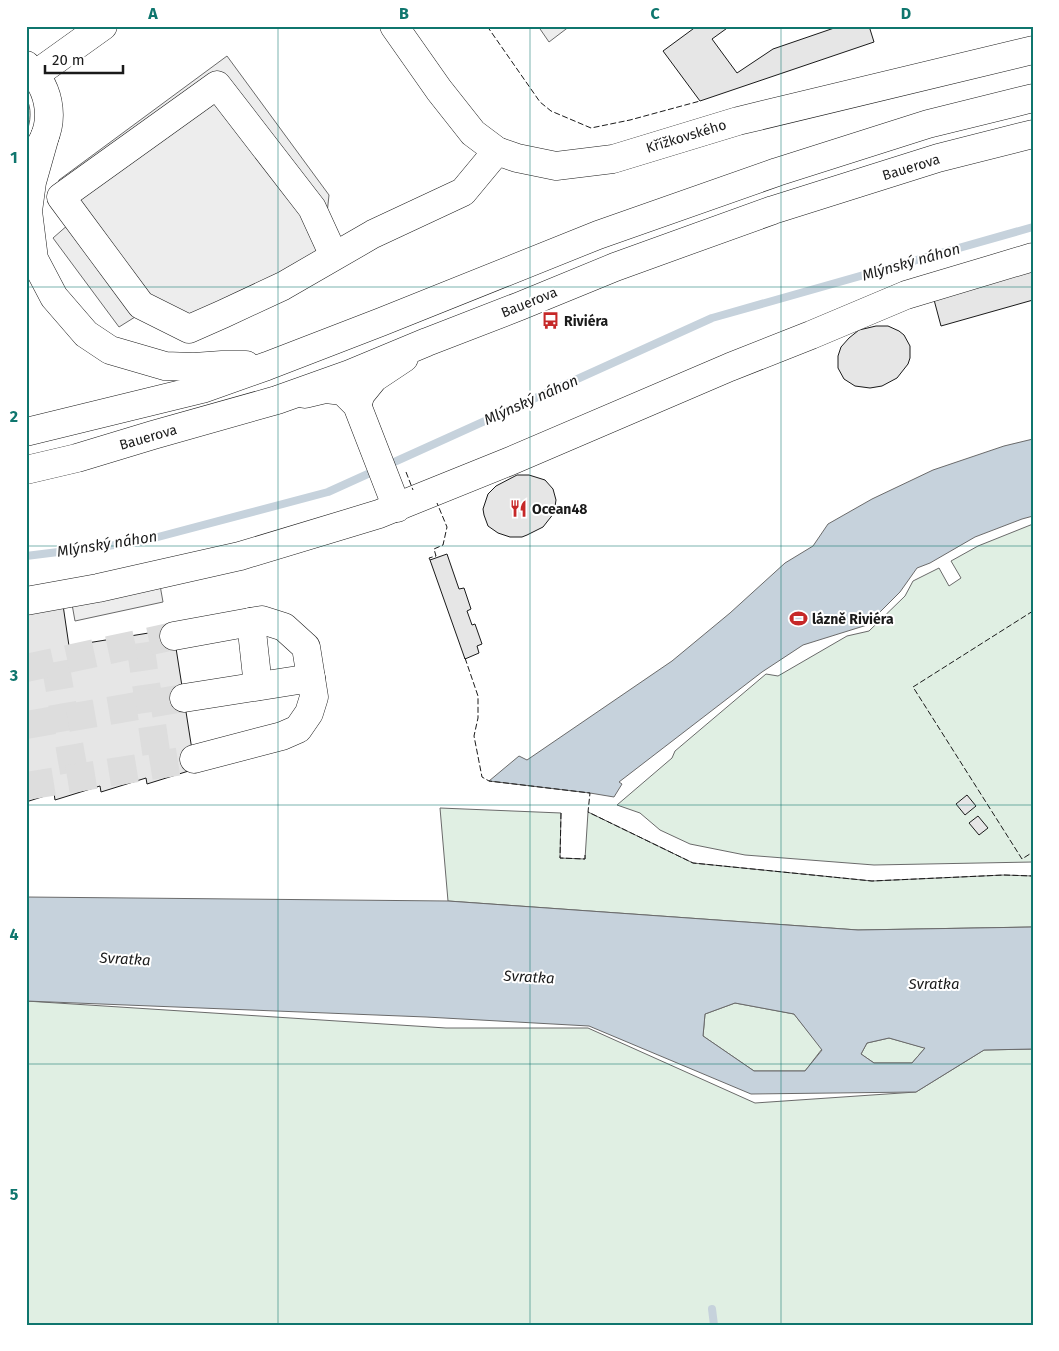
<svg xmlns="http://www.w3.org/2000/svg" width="1059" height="1351" font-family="'Fira Sans',sans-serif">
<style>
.green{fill:#e0efe3;stroke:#6a6a6a}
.parking{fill:#ededed;stroke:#6a6a6a}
.water{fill:#c6d2dc;stroke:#6a6a6a;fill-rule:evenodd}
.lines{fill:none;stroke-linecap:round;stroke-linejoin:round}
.stream{stroke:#c6d2dc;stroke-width:8}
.building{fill:#e6e6e6;stroke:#1a1a1a}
.minor-tunnel{stroke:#ddd;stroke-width:28;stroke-dasharray:28 14;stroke-linecap:butt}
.minor-casing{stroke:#1a1a1a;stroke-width:29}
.highway-casing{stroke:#1a1a1a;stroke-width:29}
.minor{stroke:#fff;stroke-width:28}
.highway{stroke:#fff;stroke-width:28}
.fence{stroke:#1a1a1a;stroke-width:1;stroke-dasharray:6 2.5;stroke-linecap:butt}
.grid{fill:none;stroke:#0f766e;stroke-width:1;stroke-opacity:0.55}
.labels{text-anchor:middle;stroke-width:4;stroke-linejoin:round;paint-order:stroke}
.street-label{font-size:14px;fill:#1a1a1a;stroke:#fff}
.poi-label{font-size:14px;font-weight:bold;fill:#1a1a1a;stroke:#fff;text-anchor:start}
.water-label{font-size:15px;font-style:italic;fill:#1a1a1a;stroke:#fff}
.neatline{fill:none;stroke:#0f766e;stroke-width:2}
.grid-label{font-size:16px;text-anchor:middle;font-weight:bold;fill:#0f766e}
</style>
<rect width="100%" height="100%" fill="#fff"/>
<g class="green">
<path d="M 26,97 C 32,109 31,121 26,134 Z"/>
<path d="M 1033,524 L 1033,862 L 874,865 L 745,855 L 690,844 L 660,830 L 640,813 L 617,805 L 672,758 L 675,751 L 766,674 L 778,676 L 847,636 L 869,631 L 905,596 L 913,581 L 939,568 L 949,586 L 961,578 L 951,561 L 978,546 Z"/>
<path d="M 440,808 L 561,813 L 560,858 L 585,859 L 588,812 L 693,863 L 872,881 L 1004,875 L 1033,876 L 1033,927 L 858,930 L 448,901 Z"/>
<path d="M 26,1001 L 446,1028 L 588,1028 L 755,1103 L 916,1092 L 984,1050 L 1033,1049 L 1033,1325 L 26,1325 Z"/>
<path d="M 735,1003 L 794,1014 L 822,1049 L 805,1071 L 754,1071 L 703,1036 L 705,1014 Z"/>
<path d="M 889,1038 L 925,1048 L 912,1063 L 874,1063 L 861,1054 L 867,1043 Z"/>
</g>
<g class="parking">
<path d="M 538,26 L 570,26 L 549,42 Z"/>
<path d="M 227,56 L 329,195 L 320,279 L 203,337 L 135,317 L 119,327 L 53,238 L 69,224 L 54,200 L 59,180 Z"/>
<path d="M 158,574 L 163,602 L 75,621 L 70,593 Z"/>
</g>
<g class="water">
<path d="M 1033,439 L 1033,516 L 1022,519 L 975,537 L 930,563 L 917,568 L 900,592 L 867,625 L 803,645 L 762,672 L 619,782 L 622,784 L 614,797 L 590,793 L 489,781 L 519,756 L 527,760 L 672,661 L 730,613 L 785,563 L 813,546 L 828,524 L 872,499 L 933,470 L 1004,446 Z"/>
<path d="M 26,897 L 448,901 L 858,930 L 1033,927 L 1033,1049 L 984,1050 L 916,1092 L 751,1094 L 589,1026 L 426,1017 L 26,1001 ZM 735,1003 L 794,1014 L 822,1050 L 805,1071 L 754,1071 L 703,1036 L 705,1014 ZM 889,1038 L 924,1048 L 925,1048 L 912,1063 L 874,1063 L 861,1054 L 867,1043 Z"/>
</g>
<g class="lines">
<g class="stream">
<path d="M 26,556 L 139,542 L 328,492 L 712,318 L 1033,227"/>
<path d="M 712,1309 L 714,1325"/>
</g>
</g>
<g class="building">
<path d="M 697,26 L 730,26 L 712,39 L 737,73 L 773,49 L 840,26 L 869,26 L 874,42 L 700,101 L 663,51 Z"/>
<path d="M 1033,268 L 1033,300 L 941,326 L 933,296 Z"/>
<path d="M 876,326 L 888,326 L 899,331 L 904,335 L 910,346 L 910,358 L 908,364 L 897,378 L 882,386 L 870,388 L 855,386 L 844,379 L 838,368 L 838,356 L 841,347 L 849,338 L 859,330 Z"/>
<path d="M 517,475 L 529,475 L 545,480 L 553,489 L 556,500 L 554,513 L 543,527 L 527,535 L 522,537 L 510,537 L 498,533 L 488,526 L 484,515 L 483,509 L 488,494 L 496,486 Z"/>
<path d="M 447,554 L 459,589 L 464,588 L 471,609 L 467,611 L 472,625 L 475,624 L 482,644 L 477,646 L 479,653 L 465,659 L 430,560 Z"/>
<path d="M 63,605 L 69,646 L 173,629 L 195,769 L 147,784 L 146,778 L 101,792 L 100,786 L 55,800 L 54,793 L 26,802 L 26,611 Z"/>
<path d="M 967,795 L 976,806 L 965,815 L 956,804 Z"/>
<path d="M 978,816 L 988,828 L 979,835 L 969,823 Z"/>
</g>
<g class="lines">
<g class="minor-tunnel">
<path d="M 140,643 L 158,765"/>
<path d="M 55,662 L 75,778"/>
<path d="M 26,668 L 174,636"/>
<path d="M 26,725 L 184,698"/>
<path d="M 26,786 L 194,759"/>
</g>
<defs>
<g id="minor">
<path d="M 394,26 L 439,90 L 473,133 L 497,151 L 517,158 L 556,166 L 613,159 L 738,121 L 1033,50"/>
<path d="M 26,65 C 52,89 58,127 33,155"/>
<path d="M 36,74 L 103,26"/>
<path d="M 334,256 L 312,208 L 217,85 L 61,197 L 141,305 L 189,329 L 223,314 L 283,286 L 373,234 L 463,192 L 497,151"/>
<path d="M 305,394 L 326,389 L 343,391 L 357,405 L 397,508"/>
<path d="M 357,405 L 361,394 L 374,378 L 404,358"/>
<path d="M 26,601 L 98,588 L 240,556 L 379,514 L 508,462 L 730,367 L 811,335 L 906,295 L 1033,257"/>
<path d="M 251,622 L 258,686"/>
<path d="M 174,636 L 262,620 L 284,627 L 306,647 L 314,697 L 309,713 L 298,729 L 282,736 L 194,759"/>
<path d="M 184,698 L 311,678"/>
</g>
<g id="highway">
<path d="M 45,136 L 32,182 L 28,211 L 34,259 L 54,297 L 86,334 L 110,350 L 165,366 L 194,367 L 222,365 L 246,365"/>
<path d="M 26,432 L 202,389 L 267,366 L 381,322 L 598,235 L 777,172 L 928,124 L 1033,98"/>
<path d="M 26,470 L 77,458 L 153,435 L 277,400 L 350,374 L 427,342 L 520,306 L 615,267 L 773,210 L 938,158 L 1033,134"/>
</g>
</defs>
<use href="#minor" class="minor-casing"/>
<use href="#highway" class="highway-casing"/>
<use href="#minor" class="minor"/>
<use href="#highway" class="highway"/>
<g class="fence">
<path d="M 487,26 L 540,102 L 551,111 L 591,128 L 630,120 L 700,101"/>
<path d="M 986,26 L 987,28 L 993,26"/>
<path d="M 406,472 L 413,490"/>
<path d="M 430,560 L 429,558 L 436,556 L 434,549 L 443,545 L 447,527 L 437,503"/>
<path d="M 1033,611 L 913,687 L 1022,859 L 1033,852"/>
<path d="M 465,658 L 478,696 L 478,718 L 474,736 L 482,777 L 489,781 L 590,793 L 588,812 L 693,863 L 872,881 L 1004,875 L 1033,876"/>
<path d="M 561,813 L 560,858 L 585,859 L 585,853"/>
</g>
</g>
<path class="grid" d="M 278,26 L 278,1325M 530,26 L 530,1325M 781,26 L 781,1325M 26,287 L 1033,287M 26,546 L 1033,546M 26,805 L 1033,805M 26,1064 L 1033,1064"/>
<defs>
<symbol id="bus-bare" viewBox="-9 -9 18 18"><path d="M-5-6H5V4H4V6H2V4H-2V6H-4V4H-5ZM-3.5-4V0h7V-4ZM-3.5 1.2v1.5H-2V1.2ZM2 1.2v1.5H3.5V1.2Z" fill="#c62828" stroke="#fff" stroke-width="2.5" paint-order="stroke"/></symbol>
<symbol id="restaurant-bare" viewBox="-9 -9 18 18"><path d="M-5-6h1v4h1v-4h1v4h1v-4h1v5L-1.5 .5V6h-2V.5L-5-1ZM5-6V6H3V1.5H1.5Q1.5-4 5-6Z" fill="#c62828" stroke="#fff" stroke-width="2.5" paint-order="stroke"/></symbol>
<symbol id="stadium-bare" viewBox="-9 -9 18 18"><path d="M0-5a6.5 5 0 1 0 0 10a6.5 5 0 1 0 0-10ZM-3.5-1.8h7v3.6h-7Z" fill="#c62828" stroke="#fff" stroke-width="2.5" paint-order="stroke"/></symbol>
</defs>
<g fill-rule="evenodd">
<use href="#bus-bare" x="538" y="308" width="25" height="25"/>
<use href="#restaurant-bare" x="506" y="496" width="25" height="25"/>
<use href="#stadium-bare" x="786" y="606" width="25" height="25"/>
</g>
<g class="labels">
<g class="street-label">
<text transform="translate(686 136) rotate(-17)" y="5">Křížkovského</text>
<text transform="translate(911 167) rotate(-17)" y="5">Bauerova</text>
<text transform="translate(529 302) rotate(-22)" y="5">Bauerova</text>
<text transform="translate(148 437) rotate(-16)" y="5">Bauerova</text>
</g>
<g class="poi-label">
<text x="564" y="326">Riviéra</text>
<text x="532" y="514">Ocean48</text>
<text x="812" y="624">lázně Riviéra</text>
</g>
<g class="water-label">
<text transform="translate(911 262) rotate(-16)" y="5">Mlýnský náhon</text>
<text transform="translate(531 400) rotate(-24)" y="5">Mlýnský náhon</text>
<text transform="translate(107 544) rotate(-9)" y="5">Mlýnský náhon</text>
<text transform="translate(125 959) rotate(3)" y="5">Svratka</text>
<text transform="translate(529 977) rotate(3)" y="5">Svratka</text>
<text x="934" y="989">Svratka</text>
</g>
</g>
<rect width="1059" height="1351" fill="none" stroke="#ffffff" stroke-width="55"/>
<path d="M45 65v8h78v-8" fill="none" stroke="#1a1a1a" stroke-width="2.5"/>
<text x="52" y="65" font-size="15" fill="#1a1a1a" stroke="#ffffff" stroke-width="4" paint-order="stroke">20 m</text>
<rect x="28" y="28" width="1004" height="1296" class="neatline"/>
<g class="grid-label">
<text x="153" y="19">A</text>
<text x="404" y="19">B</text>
<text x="655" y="19">C</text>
<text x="906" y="19">D</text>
<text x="14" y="163">1</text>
<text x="14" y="422">2</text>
<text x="14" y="681">3</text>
<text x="14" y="940">4</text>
<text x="14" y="1200">5</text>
</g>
</svg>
